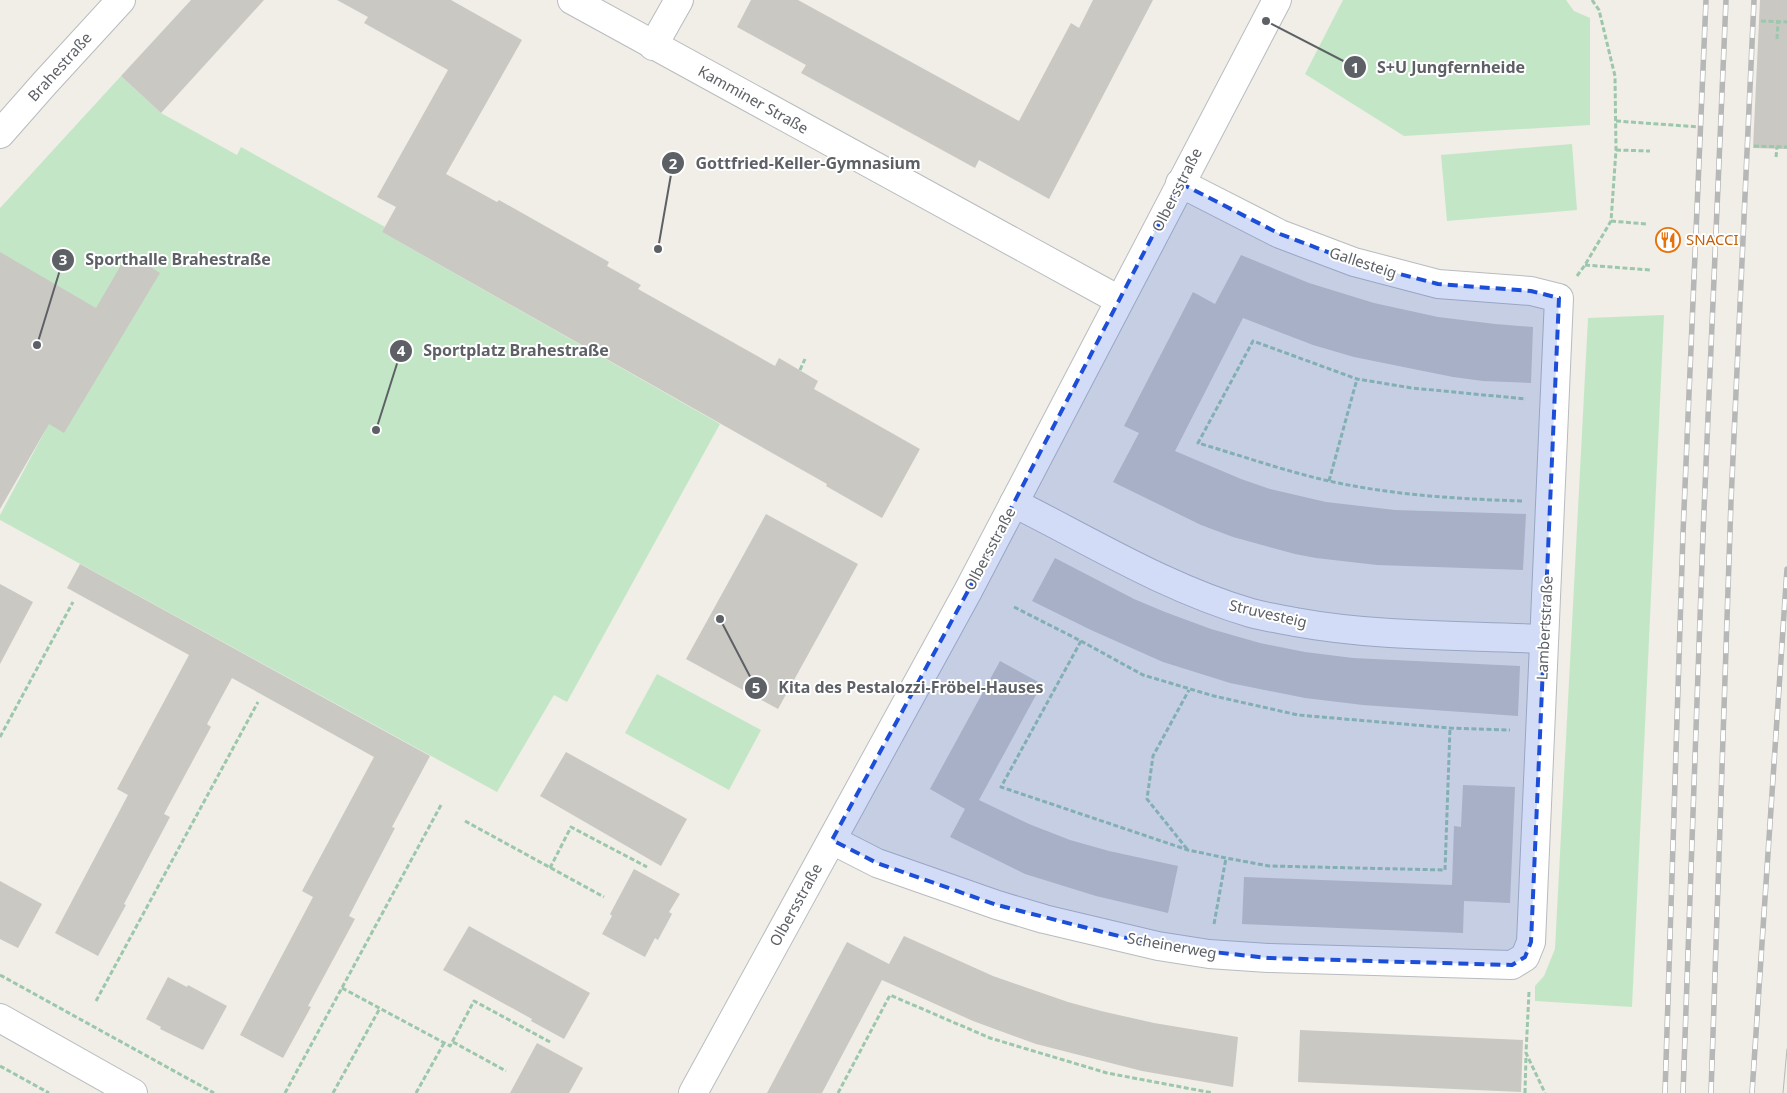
<svg xmlns="http://www.w3.org/2000/svg" width="1787" height="1093" font-family="'Noto Sans',sans-serif">
<style>
.green{fill:#c3e7c6}
.building{fill:#cac8c3}
.lines{fill:none;stroke-linecap:round;stroke-linejoin:round}
.street-casing{stroke:#b8bbbf;stroke-width:30}
.secondary-casing{stroke:#b9bcc1;stroke-width:30}
.path{stroke:#9cc7ac;stroke-width:3;stroke-dasharray:5 2.5;stroke-linecap:butt}
.street{stroke:#fff;stroke-width:28}
.secondary{stroke:#fff;stroke-width:28}
.tram{stroke:#b6b7b7;stroke-width:1}
.rail-casing{stroke:#b6b7b7;stroke-width:5.5}
.rail{stroke:#fff;stroke-width:4;stroke-dasharray:11;stroke-linecap:butt}
.marked{fill:#1d4ed8;fill-opacity:0.2;stroke:#1d4ed8;stroke-width:4;stroke-dasharray:10 6;stroke-linejoin:round}
.labels{text-anchor:middle;stroke-width:4;stroke-linejoin:round;paint-order:stroke}
.street-label{font-size:15px;fill:#5d6166;stroke:#fff}
.food-label{font-size:15px;fill:#c56008;stroke:#fff;text-anchor:start}
.leader{fill:none;stroke:#5d6166;stroke-width:2}
.callout-dot{fill:#5d6166;stroke:#fff;stroke-width:2}
.mark-label{font-size:15px;text-anchor:middle;font-weight:bold;fill:#fff}
.callout-label{font-size:16px;text-anchor:middle;font-weight:bold;fill:#5d6166;stroke:#fff;stroke-width:4;stroke-linejoin:round;paint-order:stroke}
</style>
<rect width="100%" height="100%" fill="#f0eee6"/>
<g class="green">
<path d="M 1343,0 L 1566,0 L 1574,11 L 1590,18 L 1590,125 L 1404,136 L 1305,74 Z"/>
<path d="M 121,76 L 161,113 L 237,155 L 241,147 L 385,227 L 382,232 L 720,424 L 567,702 L 554,695 L 497,792 L 0,520 L 0,515 L 45,431 L 0,404 L 0,208 Z"/>
<path d="M 1572,144 L 1577,210 L 1447,221 L 1441,155 Z"/>
<path d="M 1664,315 L 1632,1007 L 1535,1001 L 1535,986 L 1544,976 L 1555,949 L 1588,318 Z"/>
<path d="M 657,674 L 761,730 L 729,790 L 625,733 Z"/>
</g>
<g class="building">
<path d="M 191,0 L 264,0 L 161,113 L 121,76 Z"/>
<path d="M 337,0 L 451,0 L 522,40 L 446,174 L 497,202 L 499,200 L 609,262 L 607,266 L 641,285 L 638,289 L 775,366 L 779,358 L 818,381 L 814,389 L 920,449 L 882,518 L 826,486 L 827,484 L 382,232 L 396,207 L 377,197 L 448,70 L 364,23 L 368,17 Z"/>
<path d="M 751,0 L 798,0 L 1019,121 L 1071,23 L 1079,28 L 1093,0 L 1153,0 L 1049,199 L 979,160 L 975,168 L 801,73 L 806,65 L 737,27 Z"/>
<path d="M 1760,0 L 1787,0 L 1787,149 L 1753,148 Z"/>
<path d="M 0,252 L 96,308 L 128,253 L 160,273 L 64,433 L 49,424 L 0,509 Z"/>
<path d="M 1241,255 L 1309,283 L 1374,303 L 1438,317 L 1495,324 L 1533,327 L 1531,383 L 1483,381 L 1453,377 L 1354,357 L 1313,345 L 1243,318 L 1175,451 L 1241,479 L 1270,489 L 1326,502 L 1395,510 L 1526,514 L 1523,570 L 1377,565 L 1316,558 L 1295,554 L 1233,537 L 1201,525 L 1113,482 L 1139,433 L 1124,426 L 1193,292 L 1215,304 Z"/>
<path d="M 766,514 L 858,564 L 778,709 L 686,659 Z"/>
<path d="M 1055,558 L 1134,599 L 1165,612 L 1211,629 L 1260,643 L 1305,652 L 1353,658 L 1520,666 L 1518,716 L 1363,705 L 1305,698 L 1230,683 L 1163,662 L 1091,630 L 1032,601 Z"/>
<path d="M 80,564 L 430,756 L 392,827 L 395,828 L 349,916 L 355,919 L 308,1006 L 311,1007 L 283,1058 L 240,1035 L 313,897 L 302,891 L 374,757 L 232,678 L 207,724 L 211,727 L 164,814 L 170,817 L 124,904 L 126,905 L 98,956 L 55,933 L 128,795 L 117,789 L 189,655 L 67,588 Z"/>
<path d="M 0,584 L 33,602 L 0,664 Z"/>
<path d="M 1000,661 L 1042,684 L 979,800 L 1029,824 L 1070,840 L 1109,851 L 1178,866 L 1168,913 L 1096,896 L 1025,874 L 950,837 L 965,809 L 930,789 Z"/>
<path d="M 566,752 L 687,819 L 661,866 L 540,796 Z"/>
<path d="M 1463,785 L 1515,787 L 1510,903 L 1464,901 L 1463,933 L 1242,924 L 1244,877 L 1452,885 L 1454,826 L 1461,827 Z"/>
<path d="M 634,869 L 680,894 L 669,912 L 672,914 L 658,940 L 655,938 L 645,957 L 602,934 L 612,916 L 610,914 Z"/>
<path d="M 0,881 L 42,904 L 18,948 L 0,939 Z"/>
<path d="M 469,926 L 590,993 L 564,1039 L 531,1021 L 532,1019 L 443,970 Z"/>
<path d="M 904,936 L 993,976 L 1068,1002 L 1101,1011 L 1154,1023 L 1238,1037 L 1233,1087 L 1142,1071 L 1036,1044 L 973,1021 L 882,980 L 822,1093 L 767,1093 L 847,942 L 889,964 Z"/>
<path d="M 168,977 L 187,987 L 188,985 L 227,1006 L 203,1050 L 160,1029 L 161,1027 L 146,1019 Z"/>
<path d="M 1300,1030 L 1523,1040 L 1521,1092 L 1298,1082 Z"/>
<path d="M 537,1043 L 583,1068 L 569,1093 L 510,1093 Z"/>
</g>
<g class="lines">
<defs>
<g id="street">
<path d="M 572,0 L 1119,300"/>
<path d="M 653,46 L 679,0"/>
<path d="M 0,134 L 44,84 L 121,0"/>
<path d="M 1014,503 C 1092,542 1166,588 1251,613 C 1265,617 1281,619 1295,622 C 1377,637 1461,635 1544,639"/>
<path d="M 832,840 L 877,863 L 997,905 L 1044,919 L 1158,946 L 1209,954 L 1268,958 L 1512,965 L 1525,957 L 1531,942 L 1559,298 L 1531,291 L 1438,284 L 1354,262 L 1280,234 L 1180,183"/>
<path d="M 0,1018 L 133,1093"/>
</g>
<path id="secondary" d="M 693,1093 L 968,591 L 1277,0"/>
</defs>
<use href="#street" class="street-casing"/>
<use href="#secondary" class="secondary-casing"/>
<g class="path">
<path d="M 1761,21 L 1787,22"/>
<path d="M 1777,39 L 1778,22"/>
<path d="M 1616,121 L 1700,127"/>
<path d="M 1754,146 L 1787,147"/>
<path d="M 1616,150 L 1650,151"/>
<path d="M 1776,157 L 1777,147"/>
<path d="M 1611,221 L 1646,224"/>
<path d="M 1585,265 L 1650,270"/>
<path d="M 1577,276 L 1585,265 L 1611,221 L 1616,150 L 1615,76 L 1599,10 L 1592,0"/>
<path d="M 800,370 L 805,359"/>
<path d="M 1329,481 L 1357,379"/>
<path d="M 1522,501 C 1457,499 1392,495 1329,481 C 1285,471 1242,456 1198,443 L 1253,341 L 1357,379 L 1412,388 L 1526,399"/>
<path d="M 1014,607 L 1081,641 L 1143,675 L 1214,696 L 1298,715 L 1450,728 L 1510,730"/>
<path d="M 1081,641 L 1001,787 L 1188,850 L 1226,858 L 1269,866 L 1445,870 L 1450,728"/>
<path d="M 0,737 L 73,602"/>
<path d="M 465,821 L 604,897"/>
<path d="M 1187,849 L 1147,799 L 1153,756 L 1189,690"/>
<path d="M 550,868 L 571,827 L 647,867"/>
<path d="M 1214,924 L 1226,858"/>
<path d="M 0,975 L 214,1093"/>
<path d="M 342,988 L 450,1046 L 474,1001 L 550,1042"/>
<path d="M 1529,992 L 1526,1053 L 1545,1093"/>
<path d="M 96,1001 L 258,702"/>
<path d="M 453,1042 L 506,1071"/>
<path d="M 0,1066 L 49,1093"/>
<path d="M 285,1093 L 441,805"/>
<path d="M 333,1093 L 380,1008"/>
<path d="M 416,1093 L 444,1043"/>
<path d="M 838,1093 L 890,995 L 990,1038 L 1107,1073 L 1213,1093"/>
<path d="M 1525,1093 L 1526,1056"/>
</g>
<use href="#street" class="street"/>
<use href="#secondary" class="secondary"/>
<path class="tram" d="M 1783,1093 L 1787,1049"/>
<defs>
<g id="rail">
<path d="M 1665,1093 L 1683,533 L 1706,0"/>
<path d="M 1683,1093 L 1703,534 L 1726,0"/>
<path d="M 1711,1093 L 1731,501 L 1754,0"/>
<path d="M 1752,1093 L 1787,569"/>
</g>
</defs>
<use href="#rail" class="rail-casing"/>
<use href="#rail" class="rail"/>
</g>
<path class="marked" d="M 1180,183 L 1280,234 L 1354,262 L 1438,284 L 1531,291 L 1559,298 L 1531,942 L 1525,957 L 1512,965 L 1268,958 L 1158,946 L 997,905 L 877,863 L 832,840 L 968,591 Z"/>
<defs>
<symbol id="restaurant-ring" viewBox="-11 -11 22 22"><circle r="9.5" fill="#fff" stroke="#e8710a" stroke-width="1.5"/><path d="M-5-6h1v4h1v-4h1v4h1v-4h1v5L-1.5 .5V6h-2V.5L-5-1ZM5-6V6H3V1.5H1.5Q1.5-4 5-6Z" fill="#e8710a"/></symbol>
</defs>
<g fill-rule="evenodd">
<use href="#restaurant-ring" x="1654" y="226" width="28" height="28"/>
</g>
<g class="labels">
<g class="street-label">
<text transform="translate(60 67) rotate(-48)" y="5">Brahestraße</text>
<text transform="translate(753 100) rotate(29)" y="5">Kamminer Straße</text>
<text transform="translate(1177 190) rotate(-63)" y="5">Olbersstraße</text>
<text transform="translate(1363 263) rotate(18)" y="5">Gallesteig</text>
<text transform="translate(990 549) rotate(-62)" y="5">Olbersstraße</text>
<text transform="translate(1268 614) rotate(13)" y="5">Struvesteig</text>
<text transform="translate(1545 628) rotate(-87)" y="5">Lambertstraße</text>
<text transform="translate(796 905) rotate(-61)" y="5">Olbersstraße</text>
<text transform="translate(1172 946) rotate(10)" y="5">Scheinerweg</text>
</g>
<g class="food-label">
<text x="1686" y="245">SNACCI</text>
</g>
</g>
<path class="leader" d="M1266 21L1355 67M658 249L673 163M37 345L63 260M376 430L401 351M720 619L756 688"/>
<g class="callout-dot">
<circle cx="1266" cy="21" r="5"/>
<circle cx="658" cy="249" r="5"/>
<circle cx="37" cy="345" r="5"/>
<circle cx="376" cy="430" r="5"/>
<circle cx="720" cy="619" r="5"/>
<circle cx="1355" cy="67" r="12"/>
<circle cx="673" cy="163" r="12"/>
<circle cx="63" cy="260" r="12"/>
<circle cx="401" cy="351" r="12"/>
<circle cx="756" cy="688" r="12"/>
</g>
<g class="mark-label">
<text x="1355" y="73">1</text>
<text x="673" y="169">2</text>
<text x="63" y="265">3</text>
<text x="401" y="356">4</text>
<text x="756" y="693">5</text>
</g>
<g class="callout-label">
<text x="1451" y="73">S+U Jungfernheide</text>
<text x="808" y="169">Gottfried-Keller-Gymnasium</text>
<text x="178" y="265">Sporthalle Brahestraße</text>
<text x="516" y="356">Sportplatz Brahestraße</text>
<text x="911" y="693">Kita des Pestalozzi-Fröbel-Hauses</text>
</g>
</svg>
